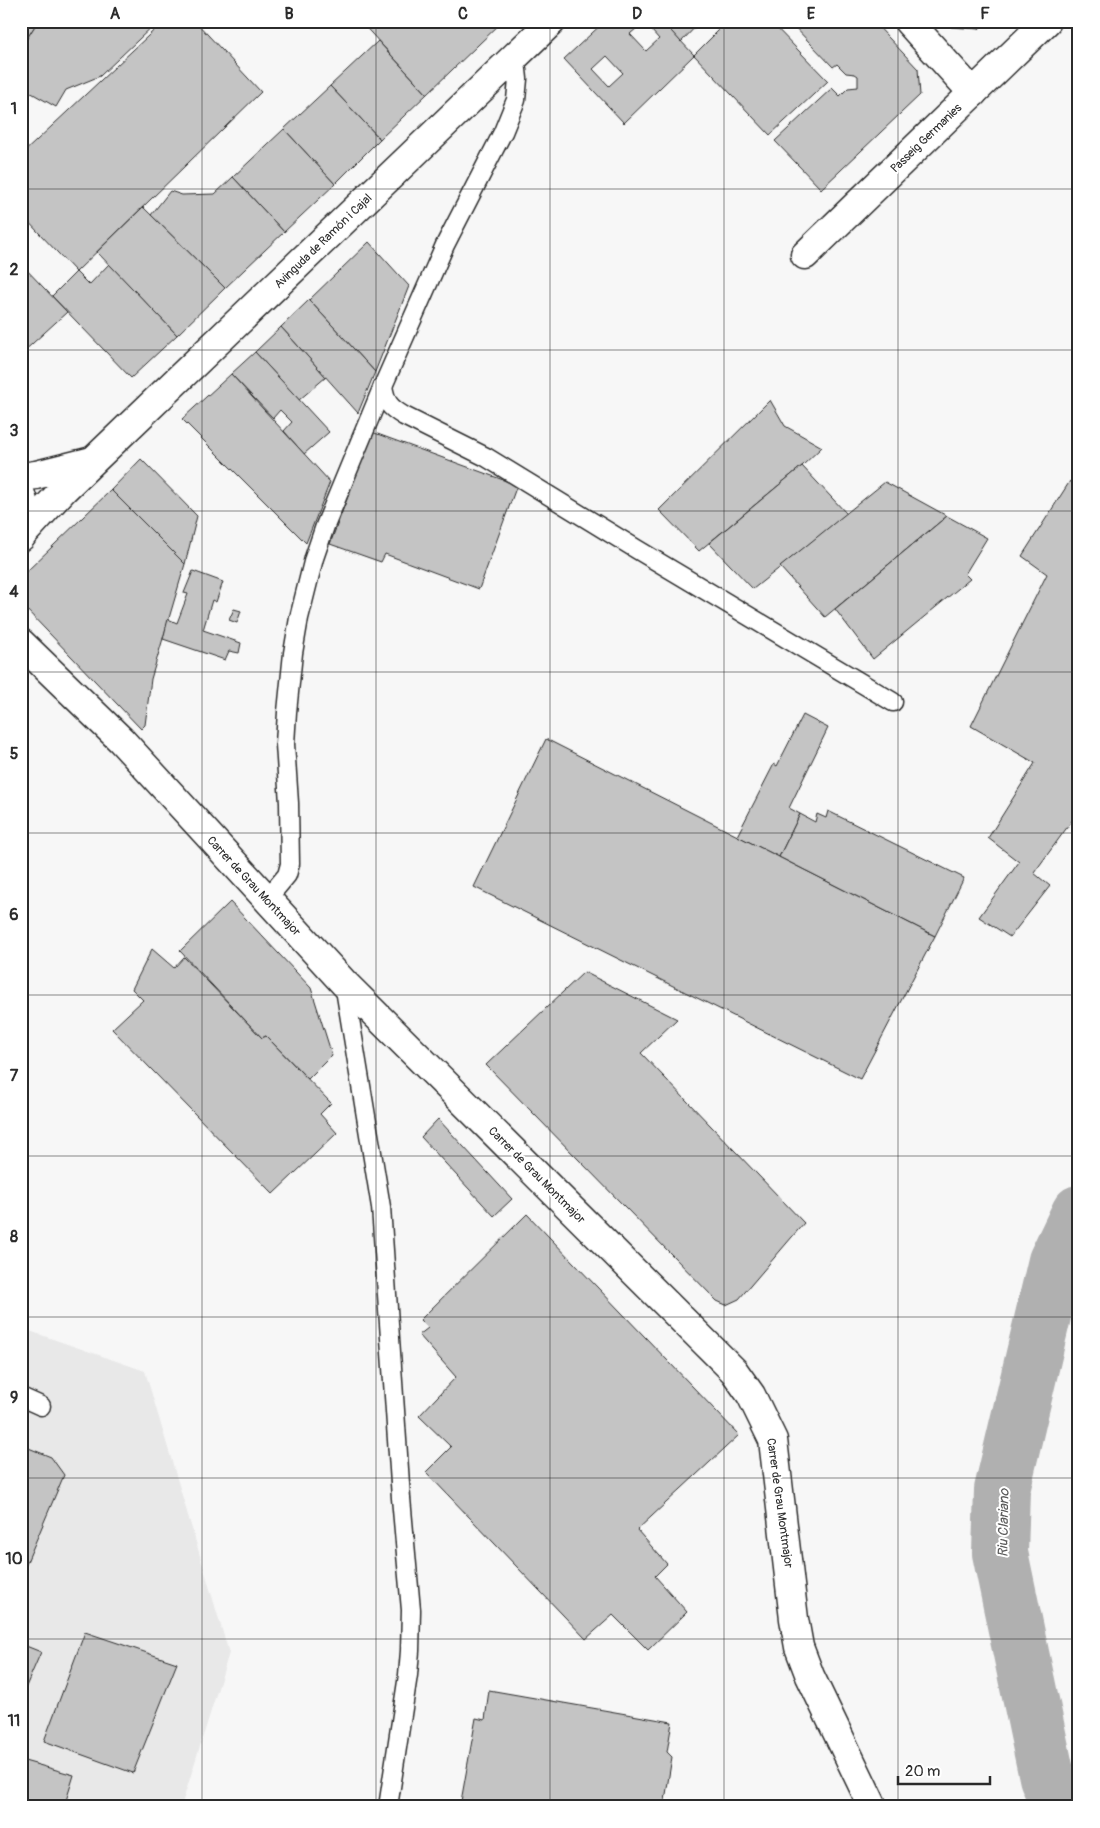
<svg xmlns="http://www.w3.org/2000/svg" width="1100" height="1828" font-family="Pangolin,sans-serif">
<style>
.built{fill:#e8e8e8}
.lines{fill:none;stroke-linecap:round;stroke-linejoin:round}
.river{stroke:#b0b0b0;stroke-width:56}
.building{fill:#c4c4c4;stroke:#2b2b2b;fill-rule:evenodd}
.lane-casing{stroke:#2b2b2b;stroke-width:21}
.street-casing{stroke:#2b2b2b;stroke-width:31}
.secondary-casing{stroke:#2b2b2b;stroke-width:31}
.lane{stroke:#fff;stroke-width:18}
.street{stroke:#fff;stroke-width:28}
.secondary{stroke:#fff;stroke-width:28}
.grid{fill:none;stroke:#2b2b2b;stroke-width:1;stroke-opacity:0.55}
.labels{text-anchor:middle;stroke-width:4;stroke-linejoin:round;paint-order:stroke}
.street-label{font-size:12px;fill:#2b2b2b;stroke:#fff}
.water-label{font-size:14px;font-style:italic;fill:#5a5a5a;stroke:#fff}
.neatline{fill:none;stroke:#2b2b2b;stroke-width:2}
.grid-label{font-size:16px;text-anchor:middle;font-weight:bold;fill:#2b2b2b}
</style>
<rect width="100%" height="100%" fill="#f7f7f7"/>
<filter id="ink" filterUnits="userSpaceOnUse"><feTurbulence type="fractalNoise" baseFrequency=".02" numOctaves="2"/><feDisplacementMap in="SourceGraphic" scale="10" xChannelSelector="R" yChannelSelector="G"/><feConvolveMatrix kernelMatrix="1 2 1 2 8 2 1 2 1" color-interpolation-filters="sRGB"/></filter>
<g filter="url(#ink)">
<path class="built" d="M 21,1328 L 145,1371 L 229,1653 L 181,1807 L 21,1807 Z"/>
<g class="lines">
<path class="river" d="M 1059,1807 L 1047,1777 L 1000,1553 L 1002,1490 L 1056,1261 L 1079,1213"/>
</g>
<g class="building">
<path d="M 21,21 L 38,21 L 21,48 Z"/>
<path d="M 38,21 L 155,21 L 156,23 L 100,76 L 66,90 L 56,107 L 21,87 L 21,48 Z"/>
<path d="M 164,21 L 195,21 L 261,92 L 76,272 L 21,214 L 21,155 Z"/>
<path d="M 360,21 L 503,21 L 427,94 Z"/>
<path d="M 605,21 L 662,21 L 694,55 L 624,123 L 564,59 ZM 644,22 L 659,39 L 646,51 L 630,34 ZM 607,56 L 623,73 L 609,86 L 593,69 Z"/>
<path d="M 662,21 L 701,21 L 681,42 Z"/>
<path d="M 728,21 L 770,21 L 828,81 L 770,135 L 694,55 Z"/>
<path d="M 789,21 L 873,21 L 918,69 L 920,95 L 821,189 L 775,141 L 832,88 L 840,96 L 848,88 L 858,87 L 858,76 L 855,74 L 846,73 L 837,64 L 833,67 Z"/>
<path d="M 945,21 L 987,21 L 979,29 L 951,27 Z"/>
<path d="M 378,41 L 427,94 L 380,139 L 330,86 Z"/>
<path d="M 330,86 L 380,139 L 335,184 L 284,129 Z"/>
<path d="M 284,129 L 335,184 L 284,232 L 233,177 Z"/>
<path d="M 233,177 L 284,232 L 225,288 L 151,215 L 170,191 L 182,195 L 215,194 Z"/>
<path d="M 143,207 L 225,288 L 177,335 L 97,252 Z"/>
<path d="M 369,242 L 409,286 L 375,372 L 309,300 Z"/>
<path d="M 21,264 L 67,312 L 21,354 Z"/>
<path d="M 109,264 L 177,335 L 131,378 L 52,296 L 76,272 L 89,285 Z"/>
<path d="M 309,300 L 375,372 L 358,413 L 281,327 Z"/>
<path d="M 281,327 L 326,377 L 299,400 L 255,352 Z"/>
<path d="M 255,352 L 329,432 L 304,454 L 284,431 L 292,422 L 280,410 L 273,418 L 231,374 Z"/>
<path d="M 231,374 L 330,482 L 306,543 L 182,419 Z"/>
<path d="M 770,400 L 785,426 L 822,447 L 802,466 L 699,551 L 659,510 Z"/>
<path d="M 372,432 L 517,485 L 479,589 L 385,554 L 381,562 L 330,544 Z"/>
<path d="M 141,459 L 197,516 L 185,564 L 111,490 Z"/>
<path d="M 802,466 L 847,514 L 753,589 L 709,543 Z"/>
<path d="M 1070,481 L 1079,487 L 1079,811 L 1034,873 L 1050,886 L 1010,937 L 979,917 L 1019,862 L 988,838 L 1035,763 L 971,726 L 1047,574 L 1022,556 Z"/>
<path d="M 885,482 L 947,516 L 825,617 L 780,567 Z"/>
<path d="M 111,490 L 185,564 L 151,679 L 145,725 L 141,729 L 24,607 L 25,573 Z"/>
<path d="M 947,516 L 987,538 L 965,574 L 970,579 L 873,659 L 835,609 Z"/>
<path d="M 193,571 L 223,582 L 216,602 L 212,600 L 203,630 L 241,643 L 239,653 L 229,651 L 225,660 L 163,639 L 168,619 L 177,623 L 188,594 L 184,593 Z"/>
<path d="M 234,609 L 241,611 L 237,623 L 229,620 Z"/>
<path d="M 803,715 L 828,728 L 789,808 L 800,814 L 779,857 L 737,836 L 774,764 L 777,766 Z"/>
<path d="M 546,739 L 935,936 L 860,1079 L 474,887 Z"/>
<path d="M 828,811 L 964,878 L 935,936 L 779,857 L 800,814 L 815,822 L 817,814 L 826,818 Z"/>
<path d="M 230,902 L 311,988 L 332,1055 L 308,1079 L 266,1036 L 262,1038 L 180,951 Z"/>
<path d="M 152,949 L 174,968 L 184,957 L 262,1038 L 266,1036 L 331,1103 L 320,1114 L 337,1133 L 273,1194 L 112,1029 L 143,1000 L 132,989 Z"/>
<path d="M 584,972 L 677,1019 L 641,1053 L 804,1223 L 739,1299 L 726,1305 L 717,1301 L 486,1065 Z"/>
<path d="M 438,1119 L 512,1199 L 494,1216 L 421,1137 Z"/>
<path d="M 527,1214 L 739,1435 L 637,1530 L 667,1564 L 655,1576 L 687,1612 L 648,1650 L 613,1615 L 586,1639 L 426,1472 L 451,1447 L 419,1416 L 456,1377 L 419,1335 L 428,1328 L 420,1320 Z"/>
<path d="M 21,1445 L 51,1457 L 64,1475 L 21,1576 Z"/>
<path d="M 85,1632 L 177,1663 L 133,1773 L 44,1741 Z"/>
<path d="M 21,1644 L 41,1652 L 21,1698 Z"/>
<path d="M 489,1690 L 672,1722 L 667,1752 L 672,1757 L 664,1807 L 460,1807 L 476,1718 L 485,1720 Z"/>
<path d="M 21,1760 L 74,1775 L 64,1807 L 21,1807 Z"/>
</g>
<g class="lines">
<defs>
<g id="lane">
<path d="M 383,386 C 386,403 389,407 404,416 L 486,457 L 638,550 L 893,702"/>
<path d="M 267,899 L 287,875 L 290,864 L 289,803 L 285,744 L 287,712 L 293,653 L 299,618 L 314,558 L 325,526 L 383,386 L 445,245 L 503,132 L 516,100 L 518,79 L 517,70 L 511,62"/>
<path d="M 344,983 L 381,1207 L 401,1498 L 411,1610 L 410,1651 L 408,1675 L 388,1807"/>
<path d="M 21,1397 L 41,1406"/>
</g>
<g id="street">
<path d="M 908,21 L 973,93"/>
<path d="M 805,255 L 1047,21"/>
<path d="M 21,643 L 121,740 L 344,983 L 734,1371 L 751,1395 L 773,1440 L 794,1619 L 799,1647 L 810,1676 L 873,1807"/>
</g>
<g id="secondary">
<path d="M 21,477 L 36,475 L 92,461"/>
<path d="M 21,495 C 26,509 27,523 21,537"/>
<path d="M 23,534 L 63,490 L 93,461 L 552,21"/>
</g>
</defs>
<use href="#lane" class="lane-casing"/>
<use href="#street" class="street-casing"/>
<use href="#secondary" class="secondary-casing"/>
<use href="#lane" class="lane"/>
<use href="#street" class="street"/>
<use href="#secondary" class="secondary"/>
</g>
</g>
<path class="grid" d="M 202,21 L 202,1807M 376,21 L 376,1807M 550,21 L 550,1807M 724,21 L 724,1807M 898,21 L 898,1807M 21,189 L 1079,189M 21,350 L 1079,350M 21,511 L 1079,511M 21,672 L 1079,672M 21,833 L 1079,833M 21,995 L 1079,995M 21,1156 L 1079,1156M 21,1317 L 1079,1317M 21,1478 L 1079,1478M 21,1639 L 1079,1639"/>
<g class="labels">
<g class="street-label">
<text transform="translate(926 138) rotate(-44)" y="4">Passeig Germanies</text>
<text transform="translate(323 241) rotate(-44)" y="4">Avinguda de Ramón i Cajal</text>
<text transform="translate(254 886) rotate(47)" y="4">Carrer de Grau Montmajor</text>
<text transform="translate(537 1175) rotate(45)" y="4">Carrer de Grau Montmajor</text>
<text transform="translate(780 1503) rotate(82)" y="4">Carrer de Grau Montmajor</text>
</g>
<g class="water-label">
<text transform="translate(1003 1523) rotate(-89)" y="5">Riu Clariano</text>
</g>
</g>
<rect width="1100" height="1828" fill="none" stroke="#fff" stroke-width="55"/>
<path d="M898 1776v8h92v-8" fill="none" stroke="#2b2b2b" stroke-width="2.5"/>
<text x="905" y="1776" font-size="15" fill="#2b2b2b" stroke="#ffffff" stroke-width="4" paint-order="stroke">20 m</text>
<rect x="28" y="28" width="1044" height="1772" class="neatline"/>
<g class="grid-label">
<text x="115" y="19">A</text>
<text x="289" y="19">B</text>
<text x="463" y="19">C</text>
<text x="637" y="19">D</text>
<text x="811" y="19">E</text>
<text x="985" y="19">F</text>
<text x="14" y="114">1</text>
<text x="14" y="275">2</text>
<text x="14" y="436">3</text>
<text x="14" y="597">4</text>
<text x="14" y="759">5</text>
<text x="14" y="920">6</text>
<text x="14" y="1081">7</text>
<text x="14" y="1242">8</text>
<text x="14" y="1403">9</text>
<text x="14" y="1564">10</text>
<text x="14" y="1726">11</text>
</g>
</svg>
